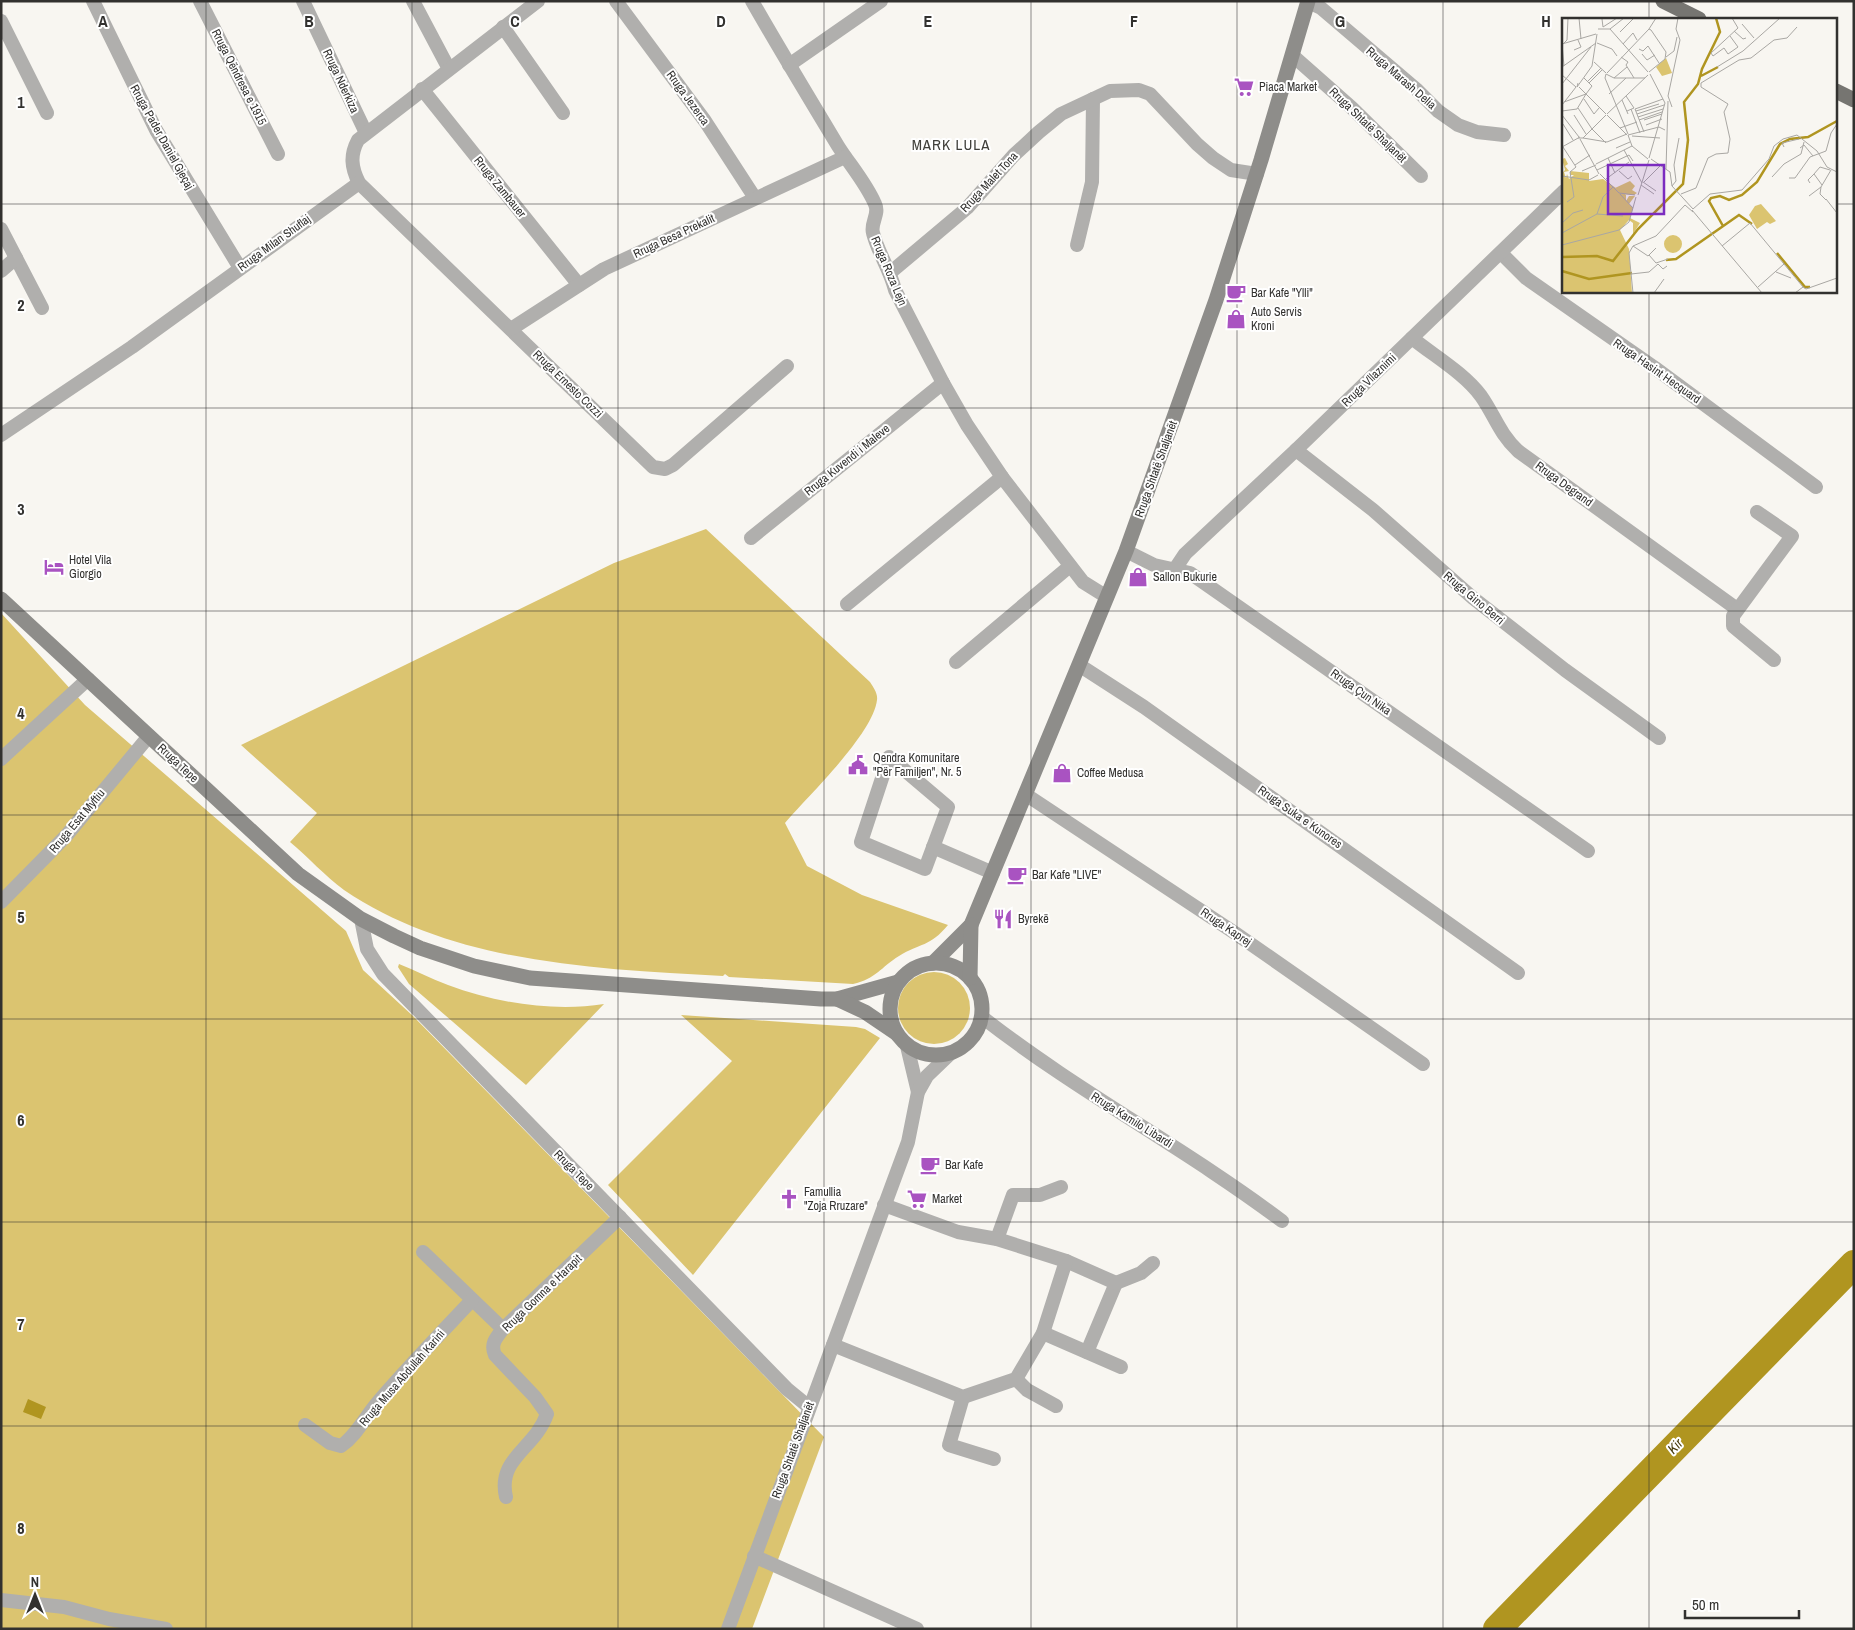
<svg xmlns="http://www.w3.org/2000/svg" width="1855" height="1630" font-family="'Archivo Narrow',sans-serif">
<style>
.green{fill:#dbc470}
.water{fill:#b09520}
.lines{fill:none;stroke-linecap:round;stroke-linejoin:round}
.river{stroke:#b09520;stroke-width:28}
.street{stroke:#b0afad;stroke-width:14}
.secondary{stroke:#8e8d8a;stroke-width:15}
.primary{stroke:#767571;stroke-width:15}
.grid{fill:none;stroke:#32312f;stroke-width:1;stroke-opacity:0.55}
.labels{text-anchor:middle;stroke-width:4;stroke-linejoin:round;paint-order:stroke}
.street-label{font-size:12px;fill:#32312f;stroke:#fff}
.poi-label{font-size:12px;fill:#32312f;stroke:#fff;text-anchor:start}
.water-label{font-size:14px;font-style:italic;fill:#473b0d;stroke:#fff}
.quarter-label{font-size:15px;letter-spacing:1px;fill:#41403b;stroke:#fff}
.inset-river{fill:none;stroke:#b09520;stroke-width:2.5}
.inset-road{fill:none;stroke:#a9a7a3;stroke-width:1}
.view{fill:#7b2cbf;fill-opacity:0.15;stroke:#7b2cbf;stroke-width:2.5}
.inset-edge{fill:none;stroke:#32312f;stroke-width:2.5}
.grid-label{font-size:16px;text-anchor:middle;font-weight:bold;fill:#32312f;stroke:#fff;stroke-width:4;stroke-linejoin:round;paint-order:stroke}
</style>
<rect width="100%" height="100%" fill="#f8f6f1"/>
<g class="green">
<path d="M 706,529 L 870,682 C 873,687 878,693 877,700 C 873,734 809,795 785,823 L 807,866 L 862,895 L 948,925 C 930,947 920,943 899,956 C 881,967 876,979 853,984 L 729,977 L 725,974 L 723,976 C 596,969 453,964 344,890 C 325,876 308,857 290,842 L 317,813 L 241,745 L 614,563 Z"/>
<path d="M 1,613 L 85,705 L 346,931 L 363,970 L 413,1016 L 824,1437 L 752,1629 L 1,1629 Z"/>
<path d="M 399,964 C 415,970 431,979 448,985 C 496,1003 554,1012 604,1004 L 526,1085 L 409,984 L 398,967 Z"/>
<circle cx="934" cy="1008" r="36"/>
<path d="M 681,1015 L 856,1027 L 865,1029 L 880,1038 L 693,1275 L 608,1185 L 732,1061 Z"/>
</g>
<path class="water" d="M 28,1399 L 46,1407 L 41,1419 L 23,1412 Z"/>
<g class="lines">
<path class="river" d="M 1497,1629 L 1854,1264"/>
<g class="street">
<path d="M 93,1 L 156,130 L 240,268"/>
<path d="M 200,1 L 278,154"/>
<path d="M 303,1 L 366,133"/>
<path d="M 413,1 L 449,69"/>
<path d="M 538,1 L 358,140 C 350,155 351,167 359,183 L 653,467 L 665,469 L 673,465 L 787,366"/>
<path d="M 616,1 L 705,121 L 755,198"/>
<path d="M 752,1 C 780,50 809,98 838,146 C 850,165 866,183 875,204 C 880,214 870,223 873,233 C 878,253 890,269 895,290 L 943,383 L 967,425 L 1002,477 L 1083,582 L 1107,597"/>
<path d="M 1308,2 L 1321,8 L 1416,89 L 1438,111 L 1458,125 L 1477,132 L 1504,135"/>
<path d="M 1,21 L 47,113"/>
<path d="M 503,27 L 563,113"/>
<path d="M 1292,55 L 1352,108 L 1421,176"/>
<path d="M 789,65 L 881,1"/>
<path d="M 422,89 L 579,285"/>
<path d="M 1,229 L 42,308"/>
<path d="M 1077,245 L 1092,182 L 1093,99"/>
<path d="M 1501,253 L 1526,278 L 1655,368 L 1816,487"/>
<path d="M 1,271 L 16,258"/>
<path d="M 891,272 L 967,208 L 1014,155 L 1039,132 L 1061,114 L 1110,91 L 1139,90 L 1150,94 L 1197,144 L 1213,158 L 1231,170 L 1257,174"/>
<path d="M 511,329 L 604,269 L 845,157"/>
<path d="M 1412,338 C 1434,356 1464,373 1481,396 C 1495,416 1499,433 1518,451 L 1737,609"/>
<path d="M 1,435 L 132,347 L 359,183"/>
<path d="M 1296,450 L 1373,510 L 1473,598 L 1565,670 L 1659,738"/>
<path d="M 1757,512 L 1792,536 L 1733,616 L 1733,626 L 1774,660"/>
<path d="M 751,538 L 943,383"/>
<path d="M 1126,551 L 1154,565 L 1190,573 L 1588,851"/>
<path d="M 1175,569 L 1185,554 L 1296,450 L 1564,191"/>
<path d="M 847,604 L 1002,477"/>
<path d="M 956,662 L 1070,566"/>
<path d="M 1079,665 L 1144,707 L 1518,973"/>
<path d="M 889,757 L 948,807 L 925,869 L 861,842 Z"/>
<path d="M 1,759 L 88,679"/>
<path d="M 1025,794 L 1235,933 L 1423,1064"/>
<path d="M 933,847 L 993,873"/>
<path d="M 1,902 L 66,836 L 149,736"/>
<path d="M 361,919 L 367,949 L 383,974 L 787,1389 L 809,1407"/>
<path d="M 982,1017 C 1078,1092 1185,1148 1282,1221"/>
<path d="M 907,1046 L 918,1092"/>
<path d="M 997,1239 L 1013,1195 L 1040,1195 L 1061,1187"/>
<path d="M 423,1252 L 503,1329"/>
<path d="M 1066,1261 L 1116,1283 L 1087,1352"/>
<path d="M 1116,1283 L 1141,1273 L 1153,1263"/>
<path d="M 1043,1333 L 1121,1367"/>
<path d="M 833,1345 L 963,1397 L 1016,1379 L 1043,1333 L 1066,1261 L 997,1239 L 958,1232 L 884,1205"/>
<path d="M 1016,1379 L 1027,1390 L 1056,1406"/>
<path d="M 963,1397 L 949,1445 L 994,1459"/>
<path d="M 305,1425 L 330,1443 L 341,1446 C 356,1436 365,1417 378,1402 C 408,1367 440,1334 472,1300"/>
<path d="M 506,1497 C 497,1458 535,1449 547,1414 L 535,1397 L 495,1355 C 490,1344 496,1338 503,1329 L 620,1217"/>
<path d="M 754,1556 L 917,1629"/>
<path d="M 1,1600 L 64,1607 L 109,1619 L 166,1629"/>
<path d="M 728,1629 L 908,1142 L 918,1092 L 927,1076 L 951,1053"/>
</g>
<g class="secondary">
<path d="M 1,599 L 298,874 L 361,919 L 394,936 L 420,948 L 474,966 L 530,978 L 821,999 L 837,999 L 898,982"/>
<path d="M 933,963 L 971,925 L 1126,551 L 1216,300 L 1261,160 L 1308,1"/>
<circle cx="936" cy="1009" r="46"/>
<path d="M 970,978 L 971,925"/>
<path d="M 837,999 L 865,1012 L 896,1033"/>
</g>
<g class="primary">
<path d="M 1663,1 L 1699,19"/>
<path d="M 1836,91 L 1854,100"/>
</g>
</g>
<path class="grid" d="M 206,1 L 206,1629M 412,1 L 412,1629M 618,1 L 618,1629M 824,1 L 824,1629M 1031,1 L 1031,1629M 1237,1 L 1237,1629M 1443,1 L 1443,1629M 1649,1 L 1649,19M 1,204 L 1564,204M 1836,204 L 1854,204M 1649,291 L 1649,1629M 1,408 L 1854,408M 1,611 L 1854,611M 1,815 L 1854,815M 1,1019 L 1854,1019M 1,1222 L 1854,1222M 1,1426 L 1854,1426"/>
<defs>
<symbol id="supermarket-bare" viewBox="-9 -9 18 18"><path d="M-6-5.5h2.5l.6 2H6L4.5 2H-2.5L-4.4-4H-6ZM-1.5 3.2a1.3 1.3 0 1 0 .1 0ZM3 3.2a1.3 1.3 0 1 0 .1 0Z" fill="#a953c1" stroke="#fff" stroke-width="2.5" paint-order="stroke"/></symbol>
<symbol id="cafe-bare" viewBox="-9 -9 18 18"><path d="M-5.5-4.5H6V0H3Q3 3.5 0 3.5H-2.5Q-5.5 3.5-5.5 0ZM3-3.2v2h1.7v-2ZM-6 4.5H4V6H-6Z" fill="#a953c1" stroke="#fff" stroke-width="2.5" paint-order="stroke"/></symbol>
<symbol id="shop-bare" viewBox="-9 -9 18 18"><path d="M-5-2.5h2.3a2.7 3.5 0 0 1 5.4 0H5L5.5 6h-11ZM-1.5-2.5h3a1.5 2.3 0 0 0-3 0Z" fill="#a953c1" stroke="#fff" stroke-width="2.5" paint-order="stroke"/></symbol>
<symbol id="hotel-bare" viewBox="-9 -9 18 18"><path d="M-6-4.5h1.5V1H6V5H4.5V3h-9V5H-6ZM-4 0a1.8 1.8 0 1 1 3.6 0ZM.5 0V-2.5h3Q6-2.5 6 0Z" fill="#a953c1" stroke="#fff" stroke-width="2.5" paint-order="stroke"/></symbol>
<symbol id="civic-bare" viewBox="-9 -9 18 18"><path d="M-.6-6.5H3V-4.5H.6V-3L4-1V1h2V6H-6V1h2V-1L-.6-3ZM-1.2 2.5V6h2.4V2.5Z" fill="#a953c1" stroke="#fff" stroke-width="2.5" paint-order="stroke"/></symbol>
<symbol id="restaurant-bare" viewBox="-9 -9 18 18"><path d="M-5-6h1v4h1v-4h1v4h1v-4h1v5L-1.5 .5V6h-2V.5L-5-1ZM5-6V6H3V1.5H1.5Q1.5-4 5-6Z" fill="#a953c1" stroke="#fff" stroke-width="2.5" paint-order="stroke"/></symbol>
<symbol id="church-bare" viewBox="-9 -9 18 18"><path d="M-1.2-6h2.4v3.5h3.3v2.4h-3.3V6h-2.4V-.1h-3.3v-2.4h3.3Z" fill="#a953c1" stroke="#fff" stroke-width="2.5" paint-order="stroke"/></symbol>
</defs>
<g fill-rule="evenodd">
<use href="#supermarket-bare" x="1230" y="73" width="28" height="28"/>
<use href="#cafe-bare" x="1222" y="279" width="28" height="28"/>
<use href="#shop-bare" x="1222" y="305" width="28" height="28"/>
<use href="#hotel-bare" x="40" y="553" width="28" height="28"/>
<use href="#shop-bare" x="1124" y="563" width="28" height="28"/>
<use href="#civic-bare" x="844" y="751" width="28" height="28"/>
<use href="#shop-bare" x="1048" y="759" width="28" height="28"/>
<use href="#cafe-bare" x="1003" y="861" width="28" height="28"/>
<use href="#restaurant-bare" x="989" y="905" width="28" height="28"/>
<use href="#cafe-bare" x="916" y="1151" width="28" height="28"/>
<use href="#church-bare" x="775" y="1185" width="28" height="28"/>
<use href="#supermarket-bare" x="903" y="1185" width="28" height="28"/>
</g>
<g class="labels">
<g class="street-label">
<text transform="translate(239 77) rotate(63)" y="4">Rruga Qëndresa e 1915</text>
<text transform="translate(1401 78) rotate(41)" y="4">Rruga Marash Delia</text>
<text transform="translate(341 81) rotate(65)" y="4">Rruga Nderkiza</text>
<text transform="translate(688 98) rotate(54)" y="4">Rruga Jezerca</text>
<text transform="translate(1368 125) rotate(44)" y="4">Rruga Shtatë Shaljanët</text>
<text transform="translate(162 137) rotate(61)" y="4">Rruga Pader Daniel Gjeçaj</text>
<text transform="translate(989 182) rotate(-47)" y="4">Rruga Malet Tona</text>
<text transform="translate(500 187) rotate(51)" y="4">Rruga Zambauer</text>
<text transform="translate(674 236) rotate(-25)" y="4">Rruga Besa Prekalit</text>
<text transform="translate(274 243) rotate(-36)" y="4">Rruga Milan Shuflaj</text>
<text transform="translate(889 271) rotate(67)" y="4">Rruga Roza Lejn</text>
<text transform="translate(1657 371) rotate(35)" y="4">Rruga Hasint Hecquard</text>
<text transform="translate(1369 380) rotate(-44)" y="4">Rruga Vllaznimi</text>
<text transform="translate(568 384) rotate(44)" y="4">Rruga Ernesto Cozzi</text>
<text transform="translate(847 460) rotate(-39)" y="4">Rruga Kuvendi i Maleve</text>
<text transform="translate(1156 469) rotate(-70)" y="4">Rruga Shtatë Shaljanët</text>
<text transform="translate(1564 484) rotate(36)" y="4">Rruga Degrand</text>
<text transform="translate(1474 598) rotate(40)" y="4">Rruga Gino Berri</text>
<text transform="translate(1361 692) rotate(35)" y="4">Rruga Çun Nika</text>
<text transform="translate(178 763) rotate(43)" y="4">Rruga Tepe</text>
<text transform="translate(1300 817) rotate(35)" y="4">Rruga Suka e Kunores</text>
<text transform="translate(77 821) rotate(-50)" y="4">Rruga Esat Myftiu</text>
<text transform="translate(1226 927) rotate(34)" y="4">Rruga Kaprej</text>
<text transform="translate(1132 1120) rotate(32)" y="4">Rruga Kamilo Libardi</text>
<text transform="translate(574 1170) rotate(45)" y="4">Rruga Tepe</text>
<text transform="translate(542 1293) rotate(-44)" y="4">Rruga Gomna e Harapit</text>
<text transform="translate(402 1378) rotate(-49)" y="4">Rruga Musa Abdullah Karini</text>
<text transform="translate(793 1450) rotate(-70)" y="4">Rruga Shtatë Shaljanët</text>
</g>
<g class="poi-label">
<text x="1259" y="91">Piaca Market</text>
<text x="1251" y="297">Bar Kafe "Ylli"</text>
<text x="1251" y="316">Auto Servis<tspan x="1251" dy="14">Kroni</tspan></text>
<text x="69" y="564">Hotel Vila<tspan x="69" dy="14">Giorgio</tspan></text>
<text x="1153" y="581">Sallon Bukurie</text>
<text x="873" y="762">Qendra Komunitare<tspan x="873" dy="14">"Për Familjen", Nr. 5</tspan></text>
<text x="1077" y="777">Coffee Medusa</text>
<text x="1032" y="879">Bar Kafe "LIVE"</text>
<text x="1018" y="923">Byrekë</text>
<text x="945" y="1169">Bar Kafe</text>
<text x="804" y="1196">Famullia<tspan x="804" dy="14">"Zoja Rruzare"</tspan></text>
<text x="932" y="1203">Market</text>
</g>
<g class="water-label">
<text transform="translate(1675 1446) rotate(-46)" y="5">Kir</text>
</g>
<g class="quarter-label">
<text x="951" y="150">MARK LULA</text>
</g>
</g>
<g transform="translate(1562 18)">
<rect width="275" height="275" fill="#f8f6f1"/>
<path d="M 104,40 L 110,55 L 100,58 L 94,49 ZM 3,140 L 6,146 L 3,148 L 7,153 L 2,154 L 4,160 L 5,156 L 7,161 L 12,157 L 8,157 L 8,153 L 27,155 L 27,163 L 41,161 L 64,177 L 64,183 L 67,178 L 73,178 L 67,186 L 71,190 L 68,200 L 78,205 L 71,216 L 71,205 L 67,202 L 58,212 L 67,231 L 70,275 L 0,275 L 0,155 L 3,152 L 0,141 ZM 68,163 L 73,168 L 70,172 L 75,175 L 72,177 L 60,176 L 53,170 ZM 199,186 L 214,203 L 208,206 L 205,204 L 195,211 L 187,197 L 193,188 ZM102 226a9 9 0 1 1 18 0a9 9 0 1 1-18 0Z" fill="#dbc470"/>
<path class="inset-river" d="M 139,58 L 156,49M 161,208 L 147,183 L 149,180 L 158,178 L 167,182 L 180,177 L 195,164 L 218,126 L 228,121 L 246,119 L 275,103M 215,235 L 243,269 L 248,269M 0,239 L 35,238 L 51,243 L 76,211 L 121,166 L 126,122 L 122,84 L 136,66 L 140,51 L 158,14 L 154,0M 104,242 L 114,241 L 177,197 L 190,206M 0,253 L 27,261 L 70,255"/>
<path class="inset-road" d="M 17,0 L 19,21M 40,1 L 41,9 L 55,0M 180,6 L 192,20M 36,11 L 48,11 L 86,54M 48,11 L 62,0M 89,12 L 87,11 L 94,0M 172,13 L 181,21 L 184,20M 58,14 L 72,0M 35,25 L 50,31 L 55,38M 0,26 L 34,16M 0,26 L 2,48M 1,26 L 5,22 L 6,0M 61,26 L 71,15 L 75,22M 77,31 L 81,33 L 86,28 L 97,45M 12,32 L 19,29 L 16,22M 80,36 L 85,42 L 93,37M 166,36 L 162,30 L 151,38 L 149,35 L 176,10 L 170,0M 166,36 L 176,29 L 168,18M 59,39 L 66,44 L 64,47 L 72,60M 104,39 L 112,33 L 115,19M 32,44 L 44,55M 0,49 L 34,25M 155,49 L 181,33 L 218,0M 87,54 L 103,41 L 104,34 L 89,12M 45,55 L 87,11M 0,57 L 14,69M 22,60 L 30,68 L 24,76M 52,60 L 65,49M 25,64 L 39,50M 16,65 L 15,69 L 30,48 L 35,16M 27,65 L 40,52M 0,66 L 29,29M 17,69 L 44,96M 47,76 L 64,60M 64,78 L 72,90 L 65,93M 22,81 L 32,96 L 37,90M 60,82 L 66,96M 2,84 L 24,76M 0,87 L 14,69M 110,89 L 106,78 L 118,22 L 114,11 L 116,0M 16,90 L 30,111M 15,91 L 24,76M 69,91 L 78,115M 0,93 L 15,91M 74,93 L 97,86M 45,96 L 86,57M 75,96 L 102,87M 0,97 L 17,119M 12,97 L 24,116M 45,97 L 65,117M 76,99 L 101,91M 77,102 L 100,94M 82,102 L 100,96M 1,106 L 11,122M 84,107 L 100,101M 58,110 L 75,104M 30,111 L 44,125M 82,114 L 73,91 L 101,81M 66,116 L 43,60 L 44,56 L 52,60 L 83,60M 66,117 L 97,109 L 103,112M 66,117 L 70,128 L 86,141M 70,118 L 98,120M 16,120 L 21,120 L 44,97M 21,120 L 45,124 L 65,116M 18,121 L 37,156M 0,129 L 18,119M 1,129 L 14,149 L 8,154 L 12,179 L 5,184M 222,129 L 220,125 L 237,121M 54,130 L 68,124M 238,130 L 242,127 L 251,138M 62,132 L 80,165M 46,140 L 53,155M 87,140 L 103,85 L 88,56M 89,141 L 108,154 L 110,168 L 131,191 L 148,176 L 180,172 L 207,141 L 212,128 L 221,121 L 235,117 L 255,133 L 265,149 L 275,154M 34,146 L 70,128M 13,147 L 28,137M 104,151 L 106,83M 35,152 L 67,137 L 71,143M 20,153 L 34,147M 57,153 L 66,161 L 70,158M 38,156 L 57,175 L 73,177M 252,156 L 258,149 L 268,152M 0,158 L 27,162 L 36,157M 210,159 L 222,146 L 239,136 L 242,124M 227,160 L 233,160 L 248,139 L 264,133 L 269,115 L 275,106M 44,161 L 67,144M 81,164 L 94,173M 82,164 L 98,148M 248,165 L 246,162 L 252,156 L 260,167M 79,167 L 92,176M 110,168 L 114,163 L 112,147 L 117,120M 58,176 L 71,190M 119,176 L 134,170 L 146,140 L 154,136 L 166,135 L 168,121 L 162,94 L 166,86 L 139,69 L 139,65 L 177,42 L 189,40 L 212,22 L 225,20 L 235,9M 76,177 L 87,142M 247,178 L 259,169M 264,181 L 275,195M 264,182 L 258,176 L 259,169 L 269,152M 130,192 L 200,275M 35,196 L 41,179 L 51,169M 35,196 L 61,198M 0,205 L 11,195 L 21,192M 0,215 L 35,196M 0,227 L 57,212 L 67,204 L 74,179M 71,228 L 94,218 L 123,187 L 131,194M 71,228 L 86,238 L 94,230M 160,228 L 188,205 L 241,269M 87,237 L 94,245 L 106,241M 214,254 L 229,260M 69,256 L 87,254 L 96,246 L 101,251 L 105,248M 196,269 L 222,246M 71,275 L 67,235 L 71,228M 92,275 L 102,261M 233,275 L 241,269 L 244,271 L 275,260"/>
<path class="view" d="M 46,147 L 102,147 L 102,196 L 46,196 Z"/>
<rect width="275" height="275" class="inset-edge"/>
</g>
<g class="grid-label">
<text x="103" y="27">A</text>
<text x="309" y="27">B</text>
<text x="515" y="27">C</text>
<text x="721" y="27">D</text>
<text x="928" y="27">E</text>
<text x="1134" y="27">F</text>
<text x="1340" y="27">G</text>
<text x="1546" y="27">H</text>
<text x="21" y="108">1</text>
<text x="21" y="311">2</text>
<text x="21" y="515">3</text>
<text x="21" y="719">4</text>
<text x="21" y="923">5</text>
<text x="21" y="1126">6</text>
<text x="21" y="1330">7</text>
<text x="21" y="1534">8</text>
</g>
<rect width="1855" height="1630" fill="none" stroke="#32312f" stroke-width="5"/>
<g transform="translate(35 1595)" stroke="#ffffff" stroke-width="4" paint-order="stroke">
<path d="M0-4L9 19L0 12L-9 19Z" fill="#32312f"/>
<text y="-8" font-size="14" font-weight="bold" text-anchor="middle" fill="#32312f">N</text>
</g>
<path d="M1685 1610v8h114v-8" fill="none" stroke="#32312f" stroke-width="2.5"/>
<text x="1692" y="1610" font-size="15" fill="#32312f" stroke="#ffffff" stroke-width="4" paint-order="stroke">50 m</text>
</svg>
